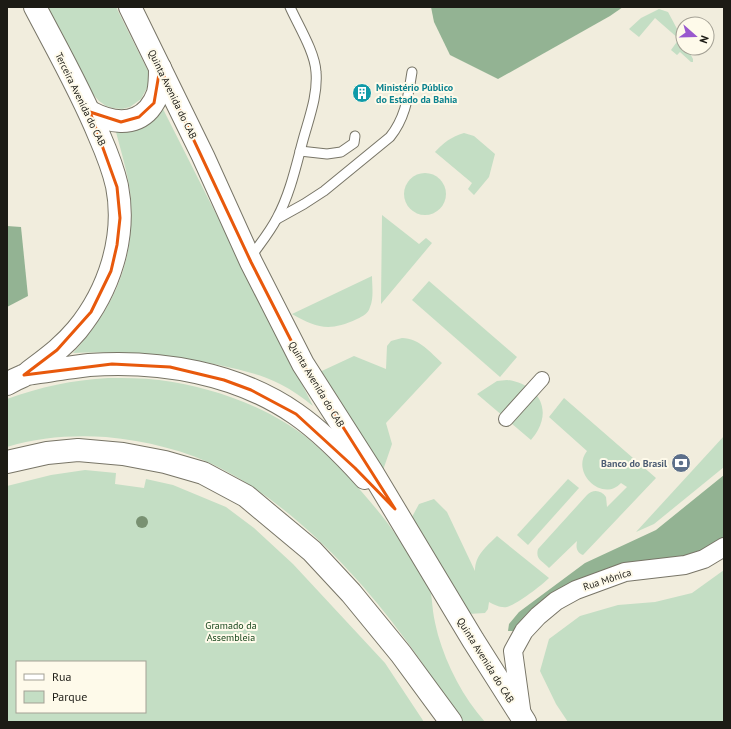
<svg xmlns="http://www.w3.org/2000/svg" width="731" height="729" font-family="'PT Sans',sans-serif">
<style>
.green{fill:#c4dec4;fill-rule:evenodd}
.forest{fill:#93b393}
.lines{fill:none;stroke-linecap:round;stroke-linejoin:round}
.service-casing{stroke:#787567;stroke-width:11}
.pedestrian-casing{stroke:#787567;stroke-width:16}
.minor-casing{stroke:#787567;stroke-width:20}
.secondary-casing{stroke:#787567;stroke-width:24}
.service{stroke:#fff;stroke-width:9}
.pedestrian{stroke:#fff;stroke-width:14}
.minor{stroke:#fff;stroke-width:18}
.secondary{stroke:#fff;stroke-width:22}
.tree{fill:#799172}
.marked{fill:none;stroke:#e8590c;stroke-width:3;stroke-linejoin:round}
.labels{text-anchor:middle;stroke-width:4;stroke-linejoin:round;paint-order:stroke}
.culture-label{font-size:10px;font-weight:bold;fill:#0d838f;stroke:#fefaea;text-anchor:start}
.street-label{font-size:10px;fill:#1c1b15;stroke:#fefaea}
.service-label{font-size:10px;font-weight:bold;fill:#4e5e75;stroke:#fefaea;text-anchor:end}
.park-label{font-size:10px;fill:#16451b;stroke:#fefaea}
</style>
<rect width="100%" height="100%" fill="#f1eddd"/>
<g class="green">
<path d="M 45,7 L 116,7 L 148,71 L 149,79 L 148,86 L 141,99 L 130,107 L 122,109 L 113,108 L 106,106 L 99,101 L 85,85 Z"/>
<path d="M 659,9 L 668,12 L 683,40 L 683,48 L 687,48 L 693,59 L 693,62 L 691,62 L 680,52 L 677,55 L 671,50 L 679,39 L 655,18 L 639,37 L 629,29 L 641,18 Z"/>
<path d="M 162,107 L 313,406 C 303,398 292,390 280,384 C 261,374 240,370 219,365 C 171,355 123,351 73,353 C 116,306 137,256 130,191 C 127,171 121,151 116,132 L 124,132 Z"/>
<path d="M 464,133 L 474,136 L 495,154 L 489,177 L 474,195 L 468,189 L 472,183 L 435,152 C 444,142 451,137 464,133 Z"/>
<circle cx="425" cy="194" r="21"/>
<path d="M 382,215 L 419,244 L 426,238 L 432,243 L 381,304 Z"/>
<path d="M 372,276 C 372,286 374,298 370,307 C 368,314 363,316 357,319 C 329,332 317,328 292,314 Z"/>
<path d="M 429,281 L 517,357 L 500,377 L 412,300 Z"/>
<path d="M 402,338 C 419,338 431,353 442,363 L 386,423 L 392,444 L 381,476 L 311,376 L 354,356 L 386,369 L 387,346 L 391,341 Z"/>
<path d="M 108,378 C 125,378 142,378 159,380 C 213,387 270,407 312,442 C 339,465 364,493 386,521 C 399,538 410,556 421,574 C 424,579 428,585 430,590 C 432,596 432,604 433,611 C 434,619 436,627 438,635 C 447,666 463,697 485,722 L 460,722 C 442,694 425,665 405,639 C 358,575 293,506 222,469 C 186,450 146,441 106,437 C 73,435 39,437 7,447 L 7,399 C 40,387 73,380 108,378 Z"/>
<path d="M 507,380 C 533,383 552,404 538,430 C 536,434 533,437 531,440 L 477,394 L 497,381 Z"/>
<path d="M 564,398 L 656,478 L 583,555 C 576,552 576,547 577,541 L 549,568 C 543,561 535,560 538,549 L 587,495 C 593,489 601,490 606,497 L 607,507 L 627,487 L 621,483 C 603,503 570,473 587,451 L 549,417 Z"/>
<path d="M 724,436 L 724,467 L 654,524 L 636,532 Z"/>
<path d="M 85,470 L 116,473 L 115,484 L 144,488 L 146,479 L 173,485 L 226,507 L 254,528 L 293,564 L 385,663 L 424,722 L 7,722 L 7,486 L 51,475 ZM 17,662 L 145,662 L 145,712 L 17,712 Z"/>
<path d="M 568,479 L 579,488 L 528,545 L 517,535 Z"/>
<path d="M 434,499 L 447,512 L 475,571 C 475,555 486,547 497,536 L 549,578 C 541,586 517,604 507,607 C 500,608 495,605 489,602 L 488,609 L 485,613 L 468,614 L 406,528 L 419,504 Z"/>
<path d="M 724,570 L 724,722 L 568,722 L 556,704 L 540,671 L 549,639 L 580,616 L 618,605 L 655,602 L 692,593 Z"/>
</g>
<g class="forest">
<path d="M 431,7 L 623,7 L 610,16 L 498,79 L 450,55 L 434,22 Z"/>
<path d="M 7,226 L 21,227 L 28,296 L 7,307 Z"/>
<path d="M 724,475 L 724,547 L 601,580 L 524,631 L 508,631 L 509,624 L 519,612 L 585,563 L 656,530 Z"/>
</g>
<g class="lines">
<defs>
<g id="service">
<path d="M 300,151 L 327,154 L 341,152 L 354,143 L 355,136"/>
<path d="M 277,219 L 304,204 L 324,191 L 390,137 C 406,117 408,96 412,72"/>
<path d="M 250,258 C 259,245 270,232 277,218 C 290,194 296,166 303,140 C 309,118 318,95 316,72 C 315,52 298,25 290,7"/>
</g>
<path id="pedestrian" d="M 506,419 L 542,379"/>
<path id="minor" d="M 522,716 L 513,651 L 524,631 L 538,616 L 556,601 L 576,590 L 625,572 L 685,565 L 704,559 L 724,547"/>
<g id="secondary">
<path d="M 130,7 L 203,156 L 251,262 L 303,364 L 372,472 L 473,640 L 525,722"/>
<path d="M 90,112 C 109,122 133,127 149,109 C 153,104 156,99 158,93 C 160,85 160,76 160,68"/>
<path d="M 29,372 C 46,359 63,347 77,330 C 109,291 127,237 117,186 C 113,168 106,151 99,135 C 81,91 57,49 35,7"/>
<path d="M 7,384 C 12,381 18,378 23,376 C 28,373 35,373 41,372 C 57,369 73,367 89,365 C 160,360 237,373 296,414 C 319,430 346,457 365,478"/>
<path d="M 7,462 L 47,453 L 78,450 L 123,454 L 165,462 L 203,473 L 246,496 L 312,551 L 351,593 L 401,654 L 451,722"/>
</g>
</defs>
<use href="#service" class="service-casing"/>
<use href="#pedestrian" class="pedestrian-casing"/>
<use href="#minor" class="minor-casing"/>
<use href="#secondary" class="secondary-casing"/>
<use href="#service" class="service"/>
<use href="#pedestrian" class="pedestrian"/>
<use href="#minor" class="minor"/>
<use href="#secondary" class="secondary"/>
</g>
<circle class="tree" cx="142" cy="522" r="6"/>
<path class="marked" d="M 160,68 L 251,262 L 303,364 L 395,509 L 355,468 L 296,414 L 251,390 L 224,380 L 170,367 L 112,364 L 24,375 L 57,350 L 91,312 L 111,271 L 117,245 L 120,218 L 117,187 L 90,112 L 121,122 L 139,117 L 154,103 Z"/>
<defs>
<symbol id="building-disc" viewBox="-11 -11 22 22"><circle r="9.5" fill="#0f9aa8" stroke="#fefaea"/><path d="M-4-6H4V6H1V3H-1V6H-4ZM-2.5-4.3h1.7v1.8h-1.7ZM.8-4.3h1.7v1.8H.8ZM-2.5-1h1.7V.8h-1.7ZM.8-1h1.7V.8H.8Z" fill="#fff"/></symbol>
<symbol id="bank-disc" viewBox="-11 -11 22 22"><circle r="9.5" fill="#5c6f8a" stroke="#fefaea"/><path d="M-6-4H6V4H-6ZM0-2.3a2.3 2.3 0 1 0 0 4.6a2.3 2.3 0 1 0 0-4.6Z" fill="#fff"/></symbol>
</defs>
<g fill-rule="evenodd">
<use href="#building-disc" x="351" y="82" width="22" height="22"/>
<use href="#bank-disc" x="670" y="452" width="22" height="22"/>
</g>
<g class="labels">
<g class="culture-label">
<text x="376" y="91">Ministério Público<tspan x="376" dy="12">do Estado da Bahia</tspan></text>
</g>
<g class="street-label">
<text transform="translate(173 94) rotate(64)" y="4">Quinta Avenida do CAB</text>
<text transform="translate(81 99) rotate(64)" y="4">Terceira Avenida do CAB</text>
<text transform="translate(317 384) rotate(59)" y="4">Quinta Avenida do CAB</text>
<text transform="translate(607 579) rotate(-18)" y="4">Rua Mônica</text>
<text transform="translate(486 660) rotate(58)" y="4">Quinta Avenida do CAB</text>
</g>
<g class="service-label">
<text x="667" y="467">Banco do Brasil</text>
</g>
<g class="park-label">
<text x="231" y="629">Gramado da<tspan x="231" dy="12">Assembleia</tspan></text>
</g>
</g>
<rect width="731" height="729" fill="none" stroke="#1c1b15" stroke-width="16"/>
<rect x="16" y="661" width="130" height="52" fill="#fefaea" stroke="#a4a195"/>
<rect x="24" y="674" width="20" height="6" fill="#ffffff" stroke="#a4a195"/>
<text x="52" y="681" font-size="12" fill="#1c1b15">Rua</text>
<rect x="24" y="691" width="20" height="12" fill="#c4dec4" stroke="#a4a195"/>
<text x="52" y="701" font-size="12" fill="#1c1b15">Parque</text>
<g transform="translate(695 36) rotate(110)"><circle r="19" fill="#fefaea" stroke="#a4a195"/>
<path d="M0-3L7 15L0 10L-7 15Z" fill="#9958ce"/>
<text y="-6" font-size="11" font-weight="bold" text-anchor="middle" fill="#1c1b15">N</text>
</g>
</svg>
